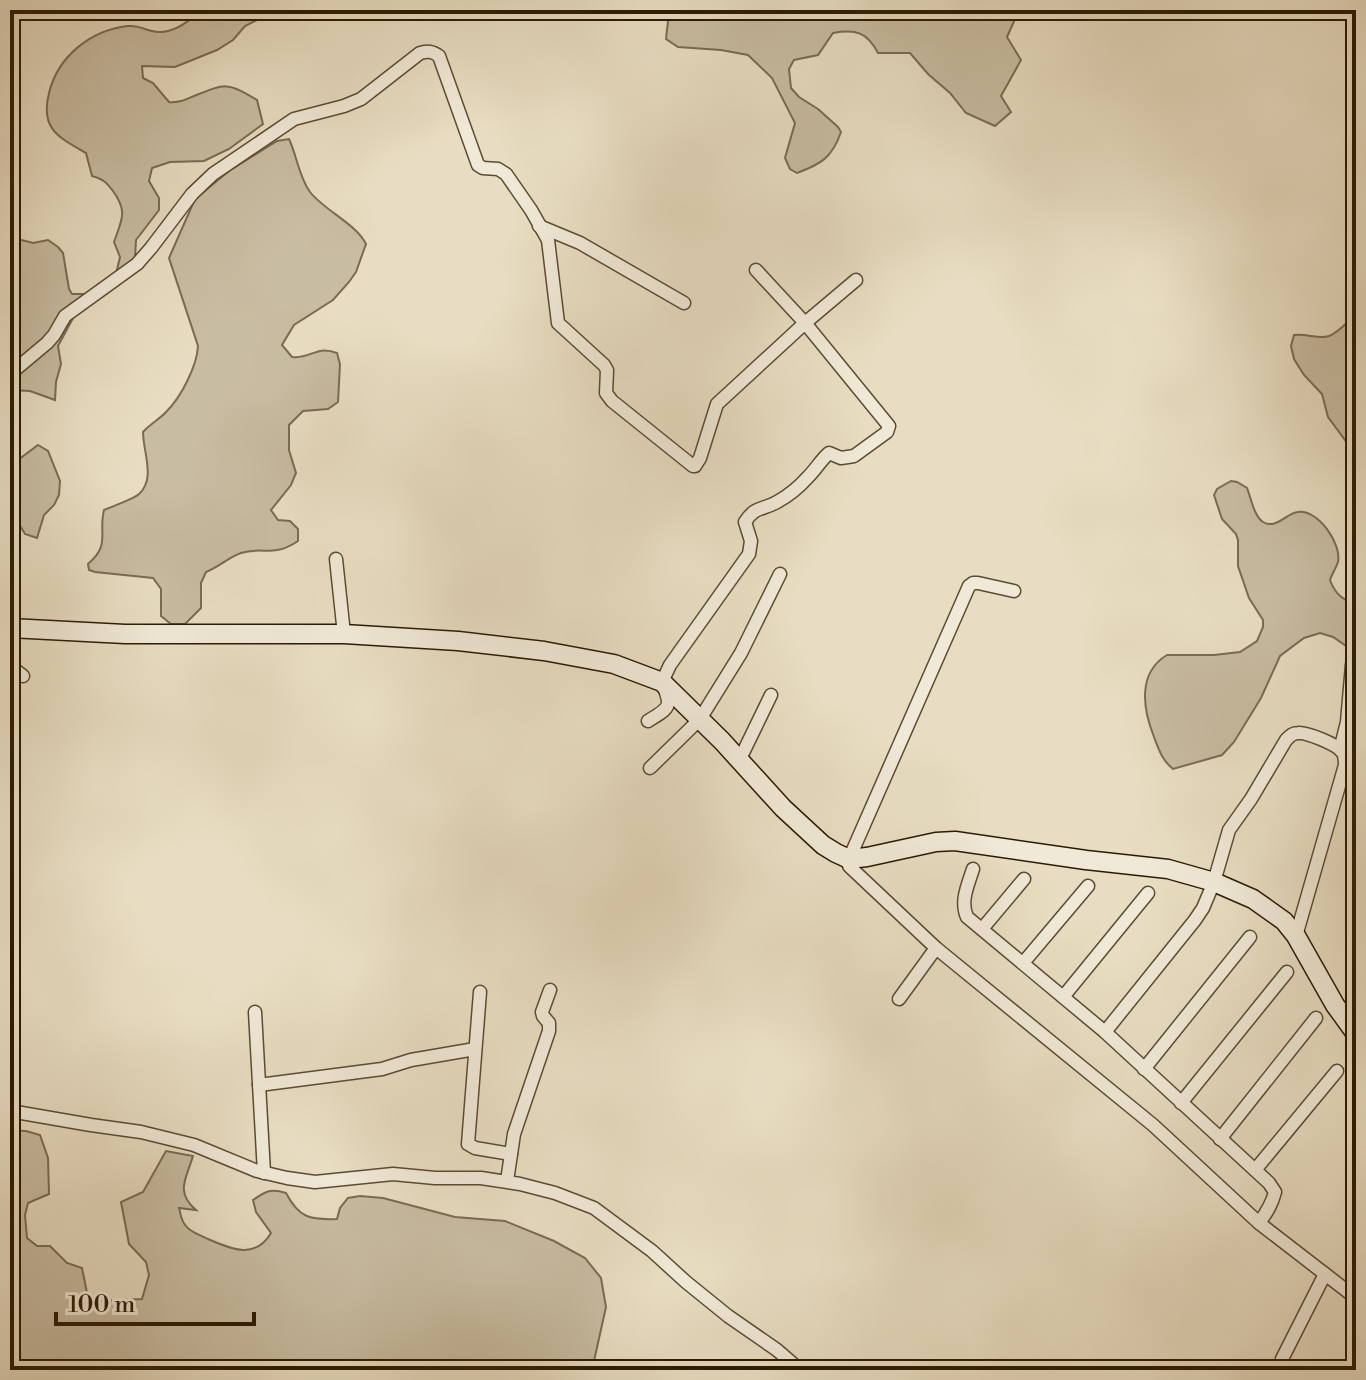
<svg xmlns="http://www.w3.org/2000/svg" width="1366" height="1380" font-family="'Libre Bodoni',serif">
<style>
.green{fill:#c8bca2;stroke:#7a6b52;stroke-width:2}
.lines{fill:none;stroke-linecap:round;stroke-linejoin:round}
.street-casing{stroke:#5b4b33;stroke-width:15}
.secondary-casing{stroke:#2c1a03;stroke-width:21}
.street{stroke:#f0e9d7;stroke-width:12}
.secondary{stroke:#f0e9d7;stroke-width:18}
</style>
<rect width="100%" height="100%" fill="#e8ddc2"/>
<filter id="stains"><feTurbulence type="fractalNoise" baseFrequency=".0025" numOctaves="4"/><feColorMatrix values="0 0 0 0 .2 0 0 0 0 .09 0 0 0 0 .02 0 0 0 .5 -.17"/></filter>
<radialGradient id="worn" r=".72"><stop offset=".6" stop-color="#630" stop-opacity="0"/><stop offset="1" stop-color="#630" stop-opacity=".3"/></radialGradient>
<g class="green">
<path d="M 200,10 L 259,10 L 257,20 L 245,26 L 233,40 L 217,50 L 175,67 L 142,66 L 143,78 L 153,83 L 169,102 C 179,103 185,100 194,96 C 226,83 227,82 257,100 L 263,124 L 229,149 L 204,161 L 170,162 L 152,168 L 149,181 L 159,198 L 159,210 L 136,240 L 135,258 L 116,274 L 120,257 L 114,242 C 122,219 128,212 113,191 C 106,182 103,179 92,176 L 86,153 C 58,137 40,129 49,93 C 58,56 91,30 128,26 C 140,25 142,29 152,31 C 170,36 189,22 200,10 Z"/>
<path d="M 682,10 L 1019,10 L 1007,37 L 1021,60 L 1001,96 L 1011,112 L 995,126 L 966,113 L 950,93 L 928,74 L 910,53 L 878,53 C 867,32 856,29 833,33 L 818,55 L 794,60 L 789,69 L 791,88 L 799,97 L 818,109 L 838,127 L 841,132 C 832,158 821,164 797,173 L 790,169 L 785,158 L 795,123 L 772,78 L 748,55 L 721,50 L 678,47 L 666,39 L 668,21 Z"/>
<path d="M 289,139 C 297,156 299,177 310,192 C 324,210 356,224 366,244 L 356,272 L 349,282 L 333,300 L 294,325 L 282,345 L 292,357 C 312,359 315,345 337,353 L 340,364 L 338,402 L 328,409 L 303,411 L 289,425 L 289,450 L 296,473 L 291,485 L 271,510 L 278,520 L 290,521 L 298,529 L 298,541 C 273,558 263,546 241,553 C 229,557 219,567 206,572 L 201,583 L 201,608 L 185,624 L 171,624 L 161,616 L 161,589 L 153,578 L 95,572 L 89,570 L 88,564 C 111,544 98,534 104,510 C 113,506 132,500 139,494 C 156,479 143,452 143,432 C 150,424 160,419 167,411 C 181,397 197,366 198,346 L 169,258 L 195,199 L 229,171 L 277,141 Z"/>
<path d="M 10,237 L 33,243 L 48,240 L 58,247 L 63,253 L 69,289 L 72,294 L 86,294 L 58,346 L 61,364 L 56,382 L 55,400 L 30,391 L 10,390 Z"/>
<path d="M 1347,323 L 1356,324 L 1356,455 L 1328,417 L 1322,394 L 1304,375 L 1294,359 L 1291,346 L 1294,335 C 1306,333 1320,340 1329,336 C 1335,334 1342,327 1347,323 Z"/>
<path d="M 38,445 L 48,451 L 60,481 L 59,495 L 54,505 L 44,515 L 37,538 L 25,534 L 19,524 L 16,512 L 10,509 L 10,466 Z"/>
<path d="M 1231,481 L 1237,482 L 1247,488 C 1251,498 1254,516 1263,522 C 1276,530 1286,513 1298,512 C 1318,509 1342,544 1338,562 C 1336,568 1332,574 1330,580 C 1335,594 1342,599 1356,605 L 1356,640 L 1349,648 L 1333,637 L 1320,633 L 1304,638 L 1280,656 L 1261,698 L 1234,742 L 1222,755 L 1173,769 C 1162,760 1159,750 1154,737 C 1143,709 1137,673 1167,655 L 1214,655 L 1240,652 L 1257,641 L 1263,627 L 1263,620 L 1249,598 L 1238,566 L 1238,540 L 1236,534 L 1222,519 L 1214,495 L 1217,489 Z"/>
<path d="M 10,1130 L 26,1131 L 40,1135 L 48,1158 L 49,1194 L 28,1203 L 25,1215 L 27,1238 L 37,1246 L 50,1246 L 67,1263 L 82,1268 L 87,1293 L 96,1301 L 142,1299 L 149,1275 L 146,1262 L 129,1244 L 121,1202 L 143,1192 L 166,1151 L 193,1156 C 186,1179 175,1192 196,1210 L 179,1208 C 181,1215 181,1221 186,1226 C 191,1233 201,1235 208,1239 C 231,1249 255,1260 271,1233 L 256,1212 L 253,1200 C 266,1191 271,1188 286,1193 C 299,1218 310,1220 337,1219 L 340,1208 L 348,1198 L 360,1196 L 383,1198 L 455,1217 L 505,1221 L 554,1241 L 585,1258 L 601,1278 L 606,1307 L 592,1370 L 10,1370 Z"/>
</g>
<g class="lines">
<defs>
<g id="street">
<path d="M 539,226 L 580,243 L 684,303"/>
<path d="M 756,270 L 805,323 L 856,280"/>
<path d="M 10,374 L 47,343 L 54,335 L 65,316 L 137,264 L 151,248 L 192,194 L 213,174 L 294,119 L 344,106 L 361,99 L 420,53 C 428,51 432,51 439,56 L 478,165 L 483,168 L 498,169 L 506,174 L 531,210 L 548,240 L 558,323 L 604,365 L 607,370 L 606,393 L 612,401 L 693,466 L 695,466 L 700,458 L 717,404 L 805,323 L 889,426 L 887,432 L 854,456 L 841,458 L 829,453 C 821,460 816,469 808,477 C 800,486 788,496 777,502 C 763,510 755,506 745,522 L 751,541 L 749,554 L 670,665 L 662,682 C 672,707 671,707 648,721"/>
<path d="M 336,559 L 344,634"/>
<path d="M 1014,591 L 978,583 L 973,583 L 969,586 L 849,859 L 849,866 L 936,948 L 1153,1125 L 1259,1223 L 1325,1274 L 1282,1359 L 1281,1370"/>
<path d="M 10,666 L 23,676"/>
<path d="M 1340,750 L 1347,722 L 1352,665"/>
<path d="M 739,761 L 771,695"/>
<path d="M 650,768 L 700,719 L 741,653 L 780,574"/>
<path d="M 973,869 C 968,885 960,901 967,917 L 1105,1032 L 1269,1183 L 1275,1192 C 1272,1204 1267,1212 1259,1223"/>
<path d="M 982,929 L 1024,879"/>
<path d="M 1023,963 L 1088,886"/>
<path d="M 480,992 L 468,1144 L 475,1148 L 511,1154"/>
<path d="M 1063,997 L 1148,893"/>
<path d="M 899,999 L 936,948"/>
<path d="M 255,1012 L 264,1173"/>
<path d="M 1105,1032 L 1195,920 L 1203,908 L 1214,882 L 1229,830 L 1251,799 L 1286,740 C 1290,736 1292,733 1298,733 C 1307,732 1335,744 1342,751 C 1345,756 1345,759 1345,765 L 1296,936"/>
<path d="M 1144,1069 L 1250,937"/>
<path d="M 259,1085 L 382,1069 L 411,1060 L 475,1049"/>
<path d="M 1181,1103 L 1287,972"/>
<path d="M 10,1111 L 91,1125 L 141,1132 L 194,1145 L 257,1171 L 287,1178 L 315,1182 L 393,1174 L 435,1178 L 481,1178 L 520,1184 L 555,1193 L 594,1208 L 652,1251 L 686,1282 L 728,1316 L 777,1350 L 800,1370"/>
<path d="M 1220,1139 L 1316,1018"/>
<path d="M 1255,1170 L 1337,1071"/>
<path d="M 507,1181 L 514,1134 L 549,1031 L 549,1023 L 543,1016 L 542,1012 L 550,990"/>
<path d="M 1325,1274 L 1356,1298"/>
</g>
<path id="secondary" d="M 10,628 L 125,634 L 344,634 L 458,641 L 544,651 L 614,664 L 662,682 L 722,741 L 783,808 L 823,845 L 836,853 L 849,859 L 867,857 L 936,842 L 955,841 L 1086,860 L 1168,869 L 1214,882 L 1253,899 L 1284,921 L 1296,936 L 1335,1005 L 1356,1034"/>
</defs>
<use href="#street" class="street-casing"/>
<use href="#secondary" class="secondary-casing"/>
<use href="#street" class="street"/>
<use href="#secondary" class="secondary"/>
</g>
<rect width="1366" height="1380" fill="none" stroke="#e8ddc2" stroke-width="40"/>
<rect x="12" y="12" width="1342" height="1356" fill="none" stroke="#2c1a03" stroke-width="4"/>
<rect x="20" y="20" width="1326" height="1340" fill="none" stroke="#2c1a03" stroke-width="2"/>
<path d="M56 1312v12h198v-12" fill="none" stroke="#2c1a03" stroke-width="4"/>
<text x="68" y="1312" font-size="24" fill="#2c1a03" stroke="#f0e9d7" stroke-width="6" paint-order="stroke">100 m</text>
<rect width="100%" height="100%" filter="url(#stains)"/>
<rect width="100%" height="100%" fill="url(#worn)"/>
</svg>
